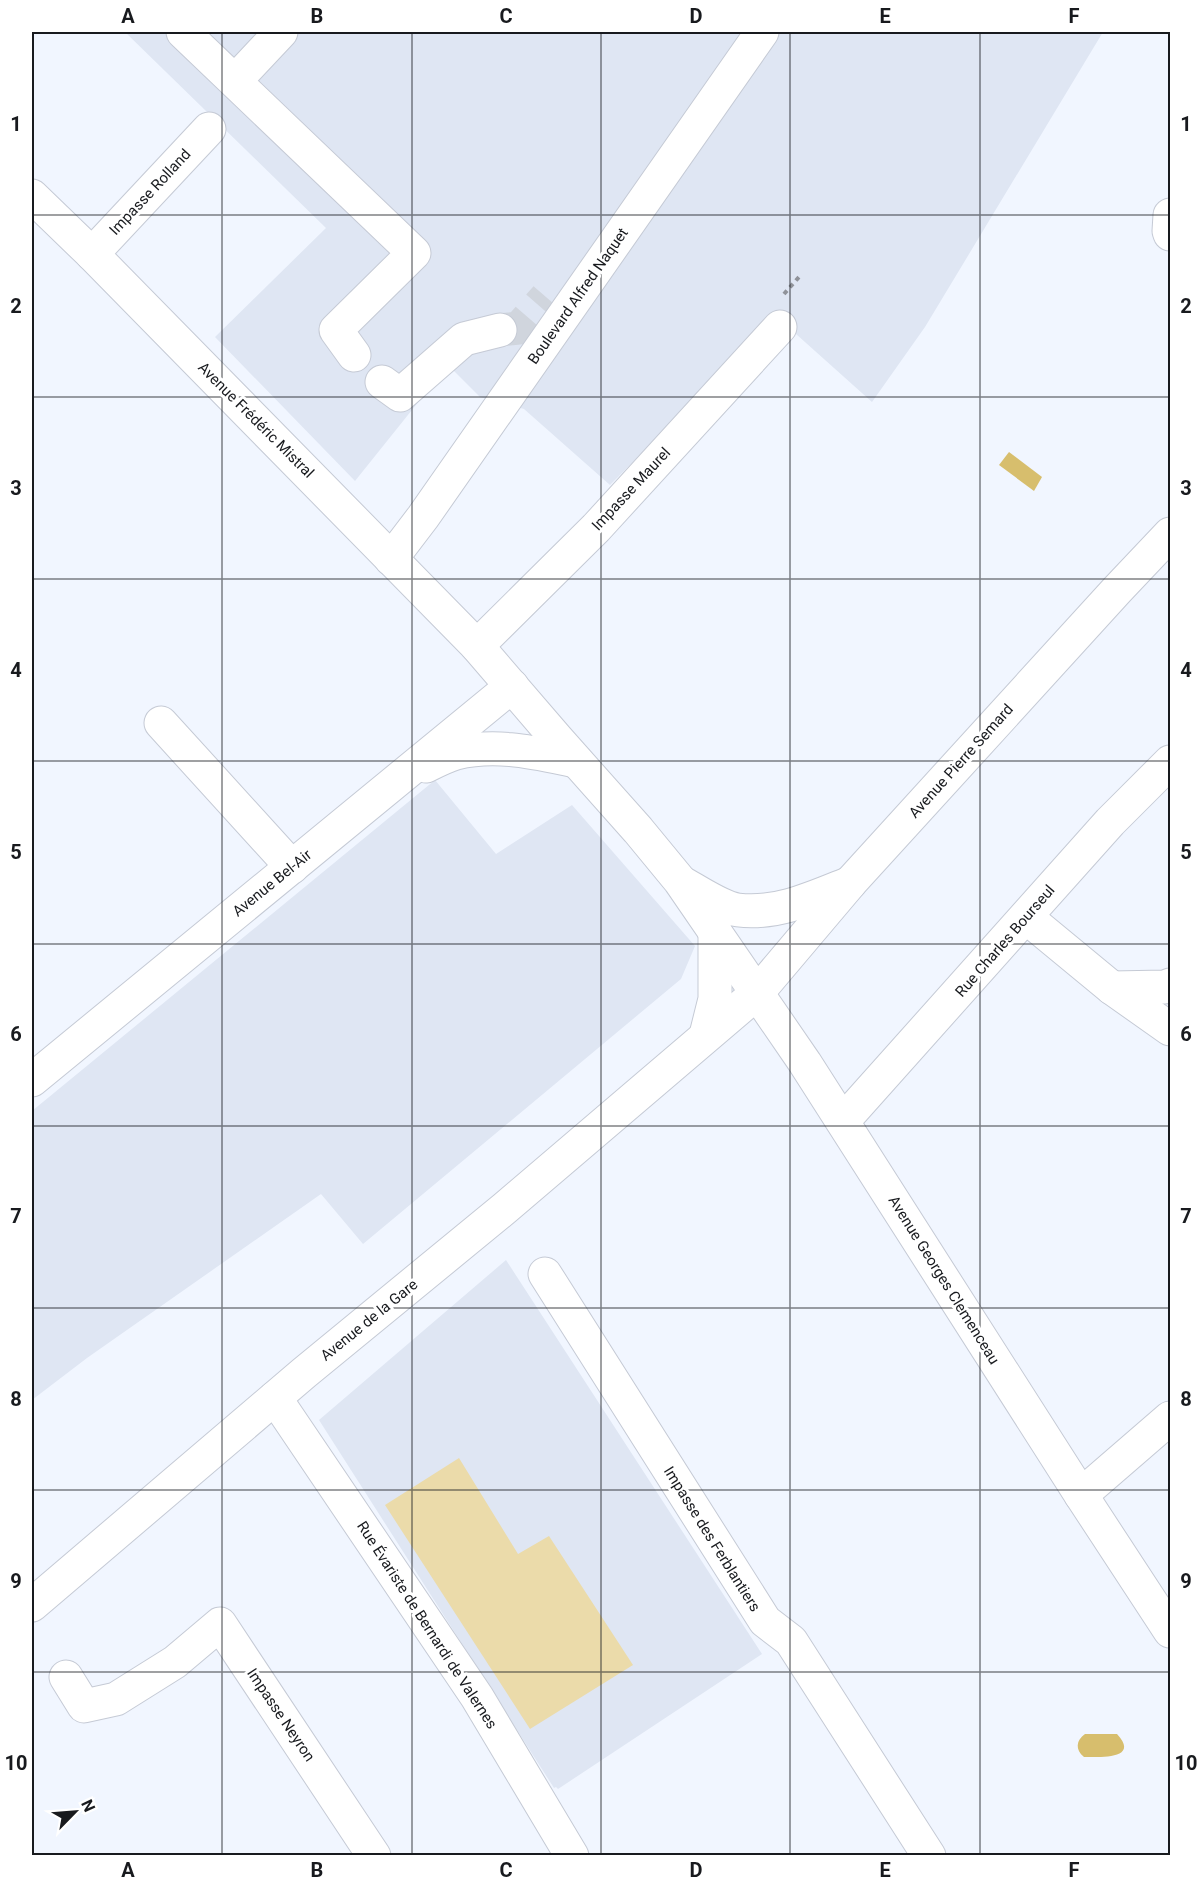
<svg xmlns="http://www.w3.org/2000/svg" width="1202" height="1887" font-family="Roboto,sans-serif">
<style>
.built{fill:#dfe6f3}
.green{fill:#ebdbaa}
.water{fill:#d7be6d}
.lines{fill:none;stroke-linecap:round;stroke-linejoin:round}
.minor-tunnel{stroke:#d0d5dd;stroke-width:33;stroke-dasharray:33 16;stroke-linecap:butt}
.minor-casing{stroke:#c5cad5;stroke-width:35}
.major-casing{stroke:#c5cad5;stroke-width:35}
.path{stroke:#90939a;stroke-width:4;stroke-dasharray:4.5 4.5;stroke-linecap:butt}
.minor{stroke:#fff;stroke-width:33}
.major{stroke:#fff;stroke-width:33}
.grid{fill:none;stroke:#181a1e;stroke-width:1.5;stroke-opacity:0.55}
.labels{text-anchor:middle;stroke-width:6;stroke-linejoin:round;paint-order:stroke}
.street-label{font-size:15px;fill:#181a1e;stroke:#fff}
.neatline{fill:none;stroke:#181a1e;stroke-width:2}
.grid-label{font-size:20px;text-anchor:middle;font-weight:bold;fill:#181a1e}
</style>
<rect width="100%" height="100%" fill="#f1f6ff"/>
<g class="built">
<path d="M 125,32 L 1103,32 L 925,327 L 872,402 L 777,317 L 610,485 L 524,409 L 480,397 L 448,365 L 355,481 L 215,337 L 326,228 Z"/>
<path d="M 435,780 L 496,854 L 572,805 L 695,946 L 681,979 L 363,1244 L 321,1194 L 87,1358 L 32,1400 L 32,1111 Z"/>
<path d="M 506,1260 L 762,1654 L 558,1789 L 556,1787 L 554,1788 L 319,1420 Z"/>
</g>
<path class="green" d="M 459,1458 L 518,1554 L 549,1536 L 633,1665 L 530,1729 L 385,1505 Z"/>
<g class="water">
<path d="M 1009,452 L 1042,477 L 1034,491 L 999,465 Z"/>
<path d="M 1085,1734 L 1117,1734 C 1141,1760 1098,1757 1084,1757 C 1075,1750 1076,1740 1085,1734 Z"/>
</g>
<g class="lines">
<path class="minor-tunnel" d="M 500,330 L 519,328 L 546,297"/>
<defs>
<g id="minor">
<path d="M 183,32 L 414,253 L 336,330 L 354,355"/>
<path d="M 235,81 L 281,32"/>
<path d="M 1170,215 L 1169,231 L 1170,234"/>
<path d="M 92,254 L 209,129"/>
<path d="M 382,382 L 400,395 L 464,339 L 500,330"/>
<path d="M 391,559 L 423,517 L 762,32"/>
<path d="M 477,646 L 596,528 L 780,327"/>
<path d="M 161,723 L 292,867"/>
<path d="M 426,766 C 436,761 446,756 456,753 C 497,743 536,753 576,761"/>
<path d="M 1026,917 L 1112,988 L 1170,1029"/>
<path d="M 1112,988 L 1165,987 L 1170,985"/>
<path d="M 706,1035 L 715,999 L 715,931"/>
<path d="M 32,1080 L 512,686"/>
<path d="M 843,1121 L 1110,822 L 1170,762"/>
<path d="M 545,1274 L 765,1621 L 791,1641 L 929,1856"/>
<path d="M 275,1398 L 477,1697 L 572,1856"/>
<path d="M 1081,1495 L 1170,1418"/>
<path d="M 32,1605 L 304,1373 L 505,1208 L 757,993 L 850,883 L 1117,590 L 1170,534"/>
<path d="M 66,1677 L 84,1706 L 116,1699 L 175,1662 L 220,1624 L 374,1856"/>
</g>
<g id="major">
<path d="M 32,196 L 92,254 L 477,646 L 557,739 L 638,830 L 680,881 L 805,1063 L 1081,1495 L 1170,1631"/>
<path d="M 684,884 C 699,892 722,908 738,910 C 777,915 815,897 850,883"/>
</g>
</defs>
<use href="#minor" class="minor-casing"/>
<use href="#major" class="major-casing"/>
<path class="path" d="M 784,294 L 799,277"/>
<use href="#minor" class="minor"/>
<use href="#major" class="major"/>
</g>
<path class="grid" d="M 222,32 L 222,1856M 412,32 L 412,1856M 601,32 L 601,1856M 790,32 L 790,1856M 980,32 L 980,1856M 32,215 L 1170,215M 32,397 L 1170,397M 32,579 L 1170,579M 32,761 L 1170,761M 32,944 L 1170,944M 32,1126 L 1170,1126M 32,1308 L 1170,1308M 32,1490 L 1170,1490M 32,1672 L 1170,1672"/>
<g class="labels">
<g class="street-label">
<text transform="translate(150 192) rotate(-47)" y="5">Impasse Rolland</text>
<text transform="translate(578 296) rotate(-55)" y="5">Boulevard Alfred Naquet</text>
<text transform="translate(256 420) rotate(45)" y="5">Avenue Frédéric Mistral</text>
<text transform="translate(631 489) rotate(-47)" y="5">Impasse Maurel</text>
<text transform="translate(961 761) rotate(-48)" y="5">Avenue Pierre Semard</text>
<text transform="translate(272 883) rotate(-39)" y="5">Avenue Bel-Air</text>
<text transform="translate(1005 941) rotate(-49)" y="5">Rue Charles Bourseul</text>
<text transform="translate(944 1280) rotate(58)" y="5">Avenue Georges Clemenceau</text>
<text transform="translate(369 1320) rotate(-39)" y="5">Avenue de la Gare</text>
<text transform="translate(712 1539) rotate(58)" y="5">Impasse des Ferblantiers</text>
<text transform="translate(427 1625) rotate(57)" y="5">Rue Évariste de Bernardi de Valernes</text>
<text transform="translate(281 1715) rotate(56)" y="5">Impasse Neyron</text>
</g>
</g>
<rect width="1202" height="1887" fill="none" stroke="#ffffff" stroke-width="66"/>
<g transform="translate(75 1812) rotate(65)" stroke="#ffffff" stroke-width="4.5" paint-order="stroke">
<path d="M0-4.5L10 22L0 15L-10 22Z" fill="#181a1e"/>
<text y="-9" font-size="16" font-weight="bold" text-anchor="middle" fill="#181a1e">N</text>
</g>
<rect x="33" y="33" width="1136" height="1821" class="neatline"/>
<g class="grid-label">
<text x="128" y="23">A</text>
<text x="317" y="23">B</text>
<text x="506" y="23">C</text>
<text x="696" y="23">D</text>
<text x="885" y="23">E</text>
<text x="1074" y="23">F</text>
<text x="16" y="131">1</text>
<text x="1186" y="131">1</text>
<text x="16" y="313">2</text>
<text x="1186" y="313">2</text>
<text x="16" y="495">3</text>
<text x="1186" y="495">3</text>
<text x="16" y="677">4</text>
<text x="1186" y="677">4</text>
<text x="16" y="859">5</text>
<text x="1186" y="859">5</text>
<text x="16" y="1041">6</text>
<text x="1186" y="1041">6</text>
<text x="16" y="1223">7</text>
<text x="1186" y="1223">7</text>
<text x="16" y="1406">8</text>
<text x="1186" y="1406">8</text>
<text x="16" y="1588">9</text>
<text x="1186" y="1588">9</text>
<text x="16" y="1770">10</text>
<text x="1186" y="1770">10</text>
<text x="128" y="1877">A</text>
<text x="317" y="1877">B</text>
<text x="506" y="1877">C</text>
<text x="696" y="1877">D</text>
<text x="885" y="1877">E</text>
<text x="1074" y="1877">F</text>
</g>
</svg>
